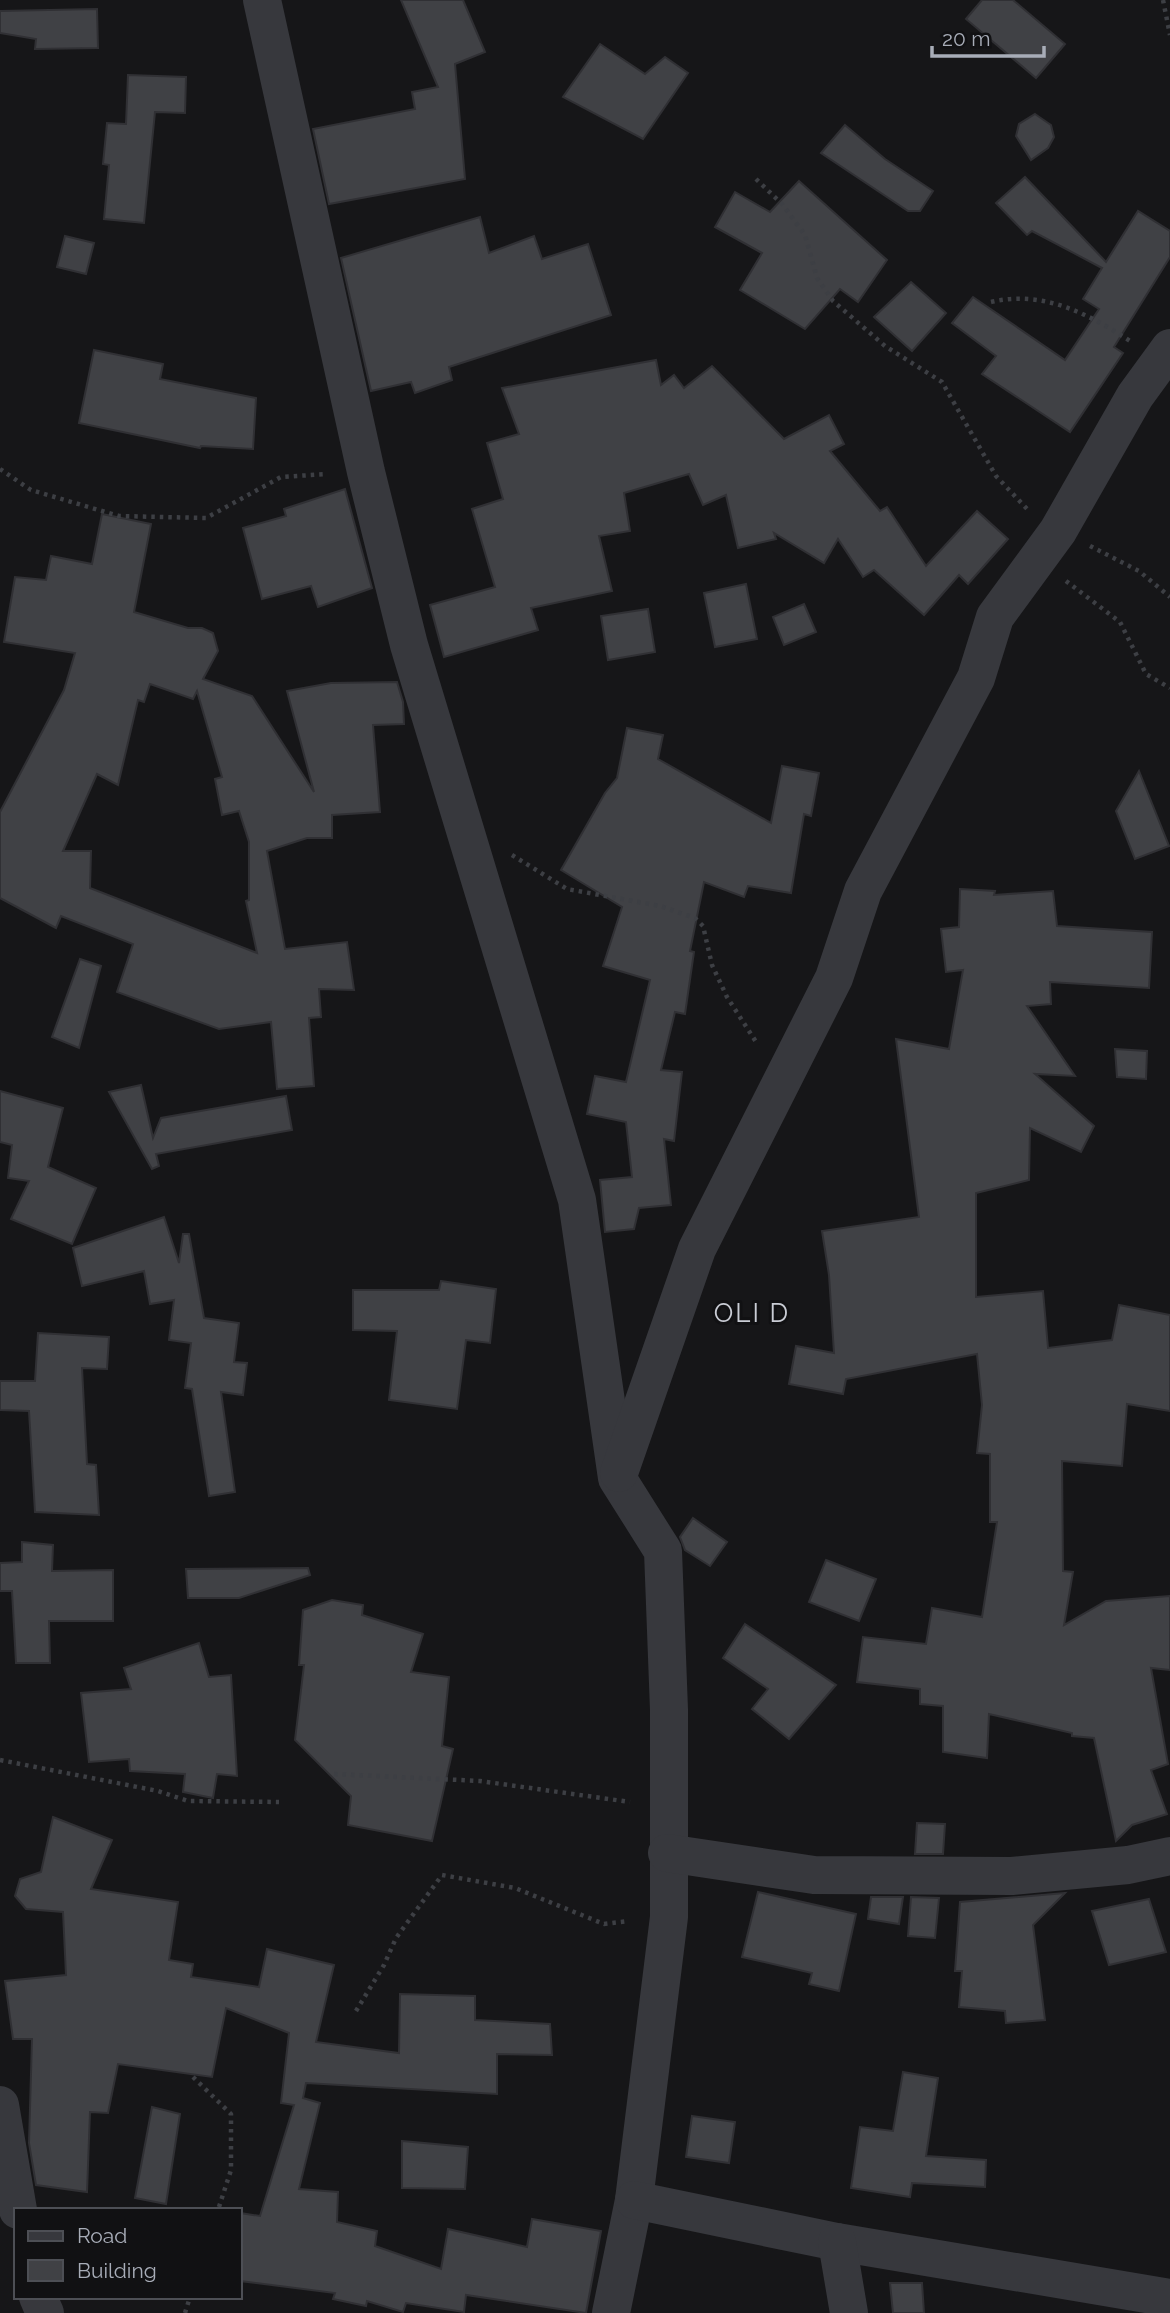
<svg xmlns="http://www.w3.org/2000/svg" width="1170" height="2313" font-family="Raleway,sans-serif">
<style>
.building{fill:#404145;stroke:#303034;stroke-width:2;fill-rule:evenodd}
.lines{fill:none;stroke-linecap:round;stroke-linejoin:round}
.path{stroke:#3d3f44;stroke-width:4.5;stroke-dasharray:3.5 5;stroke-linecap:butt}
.minor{stroke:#37383d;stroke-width:38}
.labels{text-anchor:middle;stroke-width:6;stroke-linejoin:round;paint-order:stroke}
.quarter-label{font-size:26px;letter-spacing:2px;fill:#c9ccd4;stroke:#111113}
</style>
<rect width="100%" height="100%" fill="#161618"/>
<g class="building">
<path d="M 401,0 L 463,0 L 485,52 L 455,64 L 465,179 L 329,204 L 313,129 L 415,109 L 412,92 L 438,87 Z"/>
<path d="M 982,0 L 1013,0 L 1065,44 L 1036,78 L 966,19 Z"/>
<path d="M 97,9 L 98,48 L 35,49 L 36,39 L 0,33 L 0,11 Z"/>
<path d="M 600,44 L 645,74 L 665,57 L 688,73 L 643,139 L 563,97 Z"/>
<path d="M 128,75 L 186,77 L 185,113 L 155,112 L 144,223 L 104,219 L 109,165 L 103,164 L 107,123 L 126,124 Z"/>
<path d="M 1035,114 L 1051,125 L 1054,137 L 1048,148 L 1031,160 L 1016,136 L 1019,124 Z"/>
<path d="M 845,125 L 885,159 L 933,191 L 920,211 L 908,211 L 821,153 Z"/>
<path d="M 1025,177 L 1106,262 L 1138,211 L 1170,231 L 1170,257 L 1114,347 L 1123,353 L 1070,432 L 982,374 L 996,356 L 952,323 L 973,297 L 1065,360 L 1099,309 L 1083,299 L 1102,268 L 1032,231 L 1027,235 L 996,203 Z"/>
<path d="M 799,181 L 887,260 L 858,302 L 840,289 L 805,329 L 740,290 L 762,253 L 715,227 L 735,192 L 770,212 Z"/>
<path d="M 480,217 L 489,253 L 534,236 L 542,259 L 588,244 L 611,315 L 449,367 L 452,380 L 415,393 L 411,382 L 371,391 L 341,258 Z"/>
<path d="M 65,236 L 94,243 L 86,274 L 57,267 Z"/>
<path d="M 911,282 L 946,313 L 912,351 L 874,317 Z"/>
<path d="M 94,350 L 163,364 L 160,379 L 256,398 L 253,449 L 201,446 L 200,448 L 79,423 Z"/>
<path d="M 656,360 L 661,385 L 674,375 L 684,388 L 712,366 L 784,439 L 829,415 L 844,444 L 830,451 L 880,511 L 887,507 L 926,566 L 977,511 L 1008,539 L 968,584 L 959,575 L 924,615 L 874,570 L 863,577 L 838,539 L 824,563 L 774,533 L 776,539 L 738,548 L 726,495 L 703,505 L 689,474 L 624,493 L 630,531 L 599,536 L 612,591 L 531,608 L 538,630 L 444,657 L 430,605 L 495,587 L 472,509 L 503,499 L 487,443 L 519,434 L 502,388 Z"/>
<path d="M 345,489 L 372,588 L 318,607 L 311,586 L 262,599 L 243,528 L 286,516 L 284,509 Z"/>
<path d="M 102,514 L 151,524 L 134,612 L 188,628 L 202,628 L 213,633 L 218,651 L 203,679 L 252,696 L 314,792 L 287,691 L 331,683 L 397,682 L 403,702 L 404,724 L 373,725 L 380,812 L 332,815 L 332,838 L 307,838 L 267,851 L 285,949 L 347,942 L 354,990 L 319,989 L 321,1017 L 309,1018 L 314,1086 L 277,1089 L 271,1022 L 219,1029 L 117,992 L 133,944 L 61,916 L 56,928 L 0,898 L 0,812 L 64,690 L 75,653 L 4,642 L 15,577 L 46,580 L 51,556 L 92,564 ZM 150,684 L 193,699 L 197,691 L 222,777 L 215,779 L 222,815 L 239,811 L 249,842 L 249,900 L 246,901 L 257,953 L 90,888 L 91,851 L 63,851 L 97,774 L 118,785 L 138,700 L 144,702 Z"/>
<path d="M 746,584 L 757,639 L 715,647 L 704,593 Z"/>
<path d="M 804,604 L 816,632 L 784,645 L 773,617 Z"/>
<path d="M 648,609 L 655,652 L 608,660 L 601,616 Z"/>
<path d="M 627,728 L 663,735 L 658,759 L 771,823 L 782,766 L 819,773 L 811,816 L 804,814 L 791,893 L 748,886 L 744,897 L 704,882 L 690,951 L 694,952 L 685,1014 L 675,1012 L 661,1070 L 682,1072 L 674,1141 L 664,1139 L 671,1205 L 639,1208 L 634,1229 L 605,1232 L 600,1180 L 632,1177 L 626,1122 L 587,1114 L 595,1076 L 626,1082 L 650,980 L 603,966 L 622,907 L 561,870 L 605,793 L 617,778 Z"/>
<path d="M 1139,771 L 1169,846 L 1135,859 L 1116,811 Z"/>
<path d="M 960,889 L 995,891 L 994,895 L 1053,891 L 1057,926 L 1152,932 L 1149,988 L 1050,982 L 1051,1004 L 1027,1006 L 1075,1076 L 1035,1074 L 1094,1126 L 1081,1152 L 1030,1128 L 1029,1180 L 976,1193 L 976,1297 L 1043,1291 L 1048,1348 L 1112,1340 L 1119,1305 L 1170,1315 L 1170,1411 L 1127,1404 L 1122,1466 L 1062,1461 L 1063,1571 L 1073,1572 L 1064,1625 L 1106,1601 L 1170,1596 L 1170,1670 L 1151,1668 L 1168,1764 L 1151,1770 L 1167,1814 L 1132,1825 L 1116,1841 L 1094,1738 L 1072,1736 L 1072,1733 L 989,1714 L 987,1758 L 943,1752 L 943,1706 L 920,1704 L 920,1689 L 857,1682 L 863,1637 L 926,1644 L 932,1608 L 982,1617 L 997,1522 L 990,1522 L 990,1454 L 977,1453 L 982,1405 L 977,1354 L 846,1379 L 843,1394 L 789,1384 L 796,1346 L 834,1353 L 829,1275 L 822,1231 L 919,1217 L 896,1039 L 949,1049 L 963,970 L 946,972 L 941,929 L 959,927 Z"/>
<path d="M 80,959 L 101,966 L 79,1048 L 52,1037 Z"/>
<path d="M 1115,1049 L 1147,1051 L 1146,1079 L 1117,1077 Z"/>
<path d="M 141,1085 L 153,1138 L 161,1118 L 286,1096 L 292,1130 L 156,1154 L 159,1166 L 152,1169 L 109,1092 Z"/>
<path d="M 0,1091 L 63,1108 L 48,1167 L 96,1188 L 72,1244 L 11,1219 L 29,1181 L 8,1178 L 12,1145 L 0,1142 Z"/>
<path d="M 164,1217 L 179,1263 L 183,1234 L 189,1234 L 204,1318 L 239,1323 L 234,1362 L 247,1363 L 243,1395 L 221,1392 L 235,1492 L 209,1496 L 192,1389 L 185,1388 L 191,1343 L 169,1340 L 174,1300 L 150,1304 L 144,1271 L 82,1286 L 73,1248 Z"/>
<path d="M 441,1281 L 496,1289 L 490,1343 L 466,1340 L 457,1409 L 389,1400 L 397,1331 L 353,1330 L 353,1290 L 439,1290 Z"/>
<path d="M 38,1333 L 109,1337 L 107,1369 L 82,1368 L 87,1464 L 96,1465 L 99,1515 L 35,1512 L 29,1411 L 0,1410 L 0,1381 L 35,1381 Z"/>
<path d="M 693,1518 L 727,1542 L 710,1566 L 685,1550 L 680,1537 Z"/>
<path d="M 22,1542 L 53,1545 L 52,1571 L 113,1570 L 113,1621 L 49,1621 L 50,1663 L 16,1663 L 12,1591 L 0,1591 L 0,1563 L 22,1562 Z"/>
<path d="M 826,1560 L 876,1579 L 859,1621 L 809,1602 Z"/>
<path d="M 308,1568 L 310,1575 L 239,1598 L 188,1598 L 186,1569 Z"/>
<path d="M 332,1600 L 363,1605 L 362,1615 L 423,1634 L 411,1672 L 449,1677 L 442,1746 L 453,1749 L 432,1841 L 348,1825 L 351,1796 L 295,1740 L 304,1665 L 299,1665 L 303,1610 Z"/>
<path d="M 745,1624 L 836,1685 L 789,1739 L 752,1709 L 768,1689 L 723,1658 Z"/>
<path d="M 199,1643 L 209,1677 L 231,1675 L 237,1776 L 217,1774 L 213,1798 L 183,1792 L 185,1774 L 130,1771 L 129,1759 L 89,1762 L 81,1693 L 131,1689 L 124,1668 Z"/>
<path d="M 53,1817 L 112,1840 L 91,1889 L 178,1902 L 169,1960 L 193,1964 L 191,1977 L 259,1987 L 267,1949 L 334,1965 L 316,2042 L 399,2053 L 400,1994 L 475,1996 L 475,2020 L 550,2024 L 552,2055 L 497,2054 L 497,2094 L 306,2083 L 303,2098 L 320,2103 L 299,2189 L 338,2192 L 337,2222 L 377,2231 L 375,2246 L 441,2269 L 448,2229 L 527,2247 L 532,2219 L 601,2231 L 586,2313 L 466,2295 L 464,2312 L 406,2303 L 403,2312 L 367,2301 L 366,2306 L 333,2299 L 335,2293 L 240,2281 L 240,2213 L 260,2216 L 294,2105 L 281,2103 L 289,2033 L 226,2008 L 212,2077 L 118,2064 L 108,2113 L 90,2112 L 87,2192 L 36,2185 L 29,2143 L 32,2039 L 13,2039 L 5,1981 L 66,1975 L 63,1912 L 26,1909 L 15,1896 L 20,1879 L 41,1872 Z"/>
<path d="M 917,1823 L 945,1824 L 943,1854 L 915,1854 Z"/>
<path d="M 758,1892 L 856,1914 L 839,1991 L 809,1984 L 812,1973 L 742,1957 Z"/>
<path d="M 1065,1893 L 1033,1925 L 1045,2020 L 1006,2023 L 1005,2011 L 959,2007 L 962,1971 L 955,1971 L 960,1902 Z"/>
<path d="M 871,1897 L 903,1897 L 899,1924 L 868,1919 Z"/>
<path d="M 911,1897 L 939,1898 L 935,1938 L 908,1936 Z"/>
<path d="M 1149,1899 L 1166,1952 L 1109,1965 L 1092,1911 Z"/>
<path d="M 903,2072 L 938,2078 L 926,2156 L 986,2160 L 985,2187 L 912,2183 L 910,2197 L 851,2188 L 860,2127 L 893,2131 Z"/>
<path d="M 152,2107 L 180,2114 L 166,2204 L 135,2198 Z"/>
<path d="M 692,2116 L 735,2122 L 729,2163 L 686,2157 Z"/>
<path d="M 402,2141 L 468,2147 L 465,2189 L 402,2188 Z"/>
<path d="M 890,2283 L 922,2283 L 924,2313 L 893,2313 Z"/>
</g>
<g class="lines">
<g class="path">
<path d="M 1163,0 L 1170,35"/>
<path d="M 756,179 L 783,205 L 805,235 L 817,278 L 833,301 L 885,346 L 942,382 L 996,476 L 1028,510"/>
<path d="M 991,302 C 1043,290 1087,313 1130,341"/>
<path d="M 0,469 L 31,490 L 119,516 L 206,518 L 281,477 L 327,474"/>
<path d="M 1090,546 L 1139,571 L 1170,597"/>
<path d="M 1066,581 L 1120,622 L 1146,674 L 1170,688"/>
<path d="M 512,855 L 567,889 L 660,906 L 695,918 L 703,926 L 712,965 L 727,997 L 758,1045"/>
<path d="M 0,1760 L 158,1791 L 188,1801 L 279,1802"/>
<path d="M 334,1774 L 480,1781 L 630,1802"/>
<path d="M 356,2011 L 384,1965 L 396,1938 L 442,1875 L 515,1888 L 604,1924 L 629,1921"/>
<path d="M 193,2077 L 231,2114 L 231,2170 L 218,2210"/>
<path d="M 185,2313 L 190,2297"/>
</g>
<g class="minor">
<path d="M 262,0 L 366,472 L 409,645 L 577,1200 L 617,1478 L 663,1551 L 669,1710 L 669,1917 L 634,2200 L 611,2313"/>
<path d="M 619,1473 L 697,1249 L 834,978 L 863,891 L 976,678 L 995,617 L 1058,531 L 1135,396 L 1170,348"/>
<path d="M 667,1853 L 814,1875 L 1012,1876 L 1128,1865 L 1170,1856"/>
<path d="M 0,2105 L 18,2210"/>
<path d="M 634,2200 L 837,2242 L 1170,2298"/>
<path d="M 837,2242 L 849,2313"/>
<path d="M 38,2297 L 45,2313"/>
</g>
</g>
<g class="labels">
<g class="quarter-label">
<text x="752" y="1322">OLI D</text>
</g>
</g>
<rect x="14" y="2208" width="228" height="91" fill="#111113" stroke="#4d4f55" stroke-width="2"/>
<rect x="28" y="2231" width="35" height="10" fill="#37383d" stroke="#4d4f55" stroke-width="2"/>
<text x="77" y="2243" font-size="21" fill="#a8adb8">Road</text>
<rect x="28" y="2260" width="35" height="21" fill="#404145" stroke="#4d4f55" stroke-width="2"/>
<text x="77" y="2278" font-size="21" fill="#a8adb8">Building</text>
<path d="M932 46v10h112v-10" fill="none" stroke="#a8adb8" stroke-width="3.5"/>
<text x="942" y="46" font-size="21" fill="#a8adb8" stroke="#111113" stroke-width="5" paint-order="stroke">20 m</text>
</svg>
